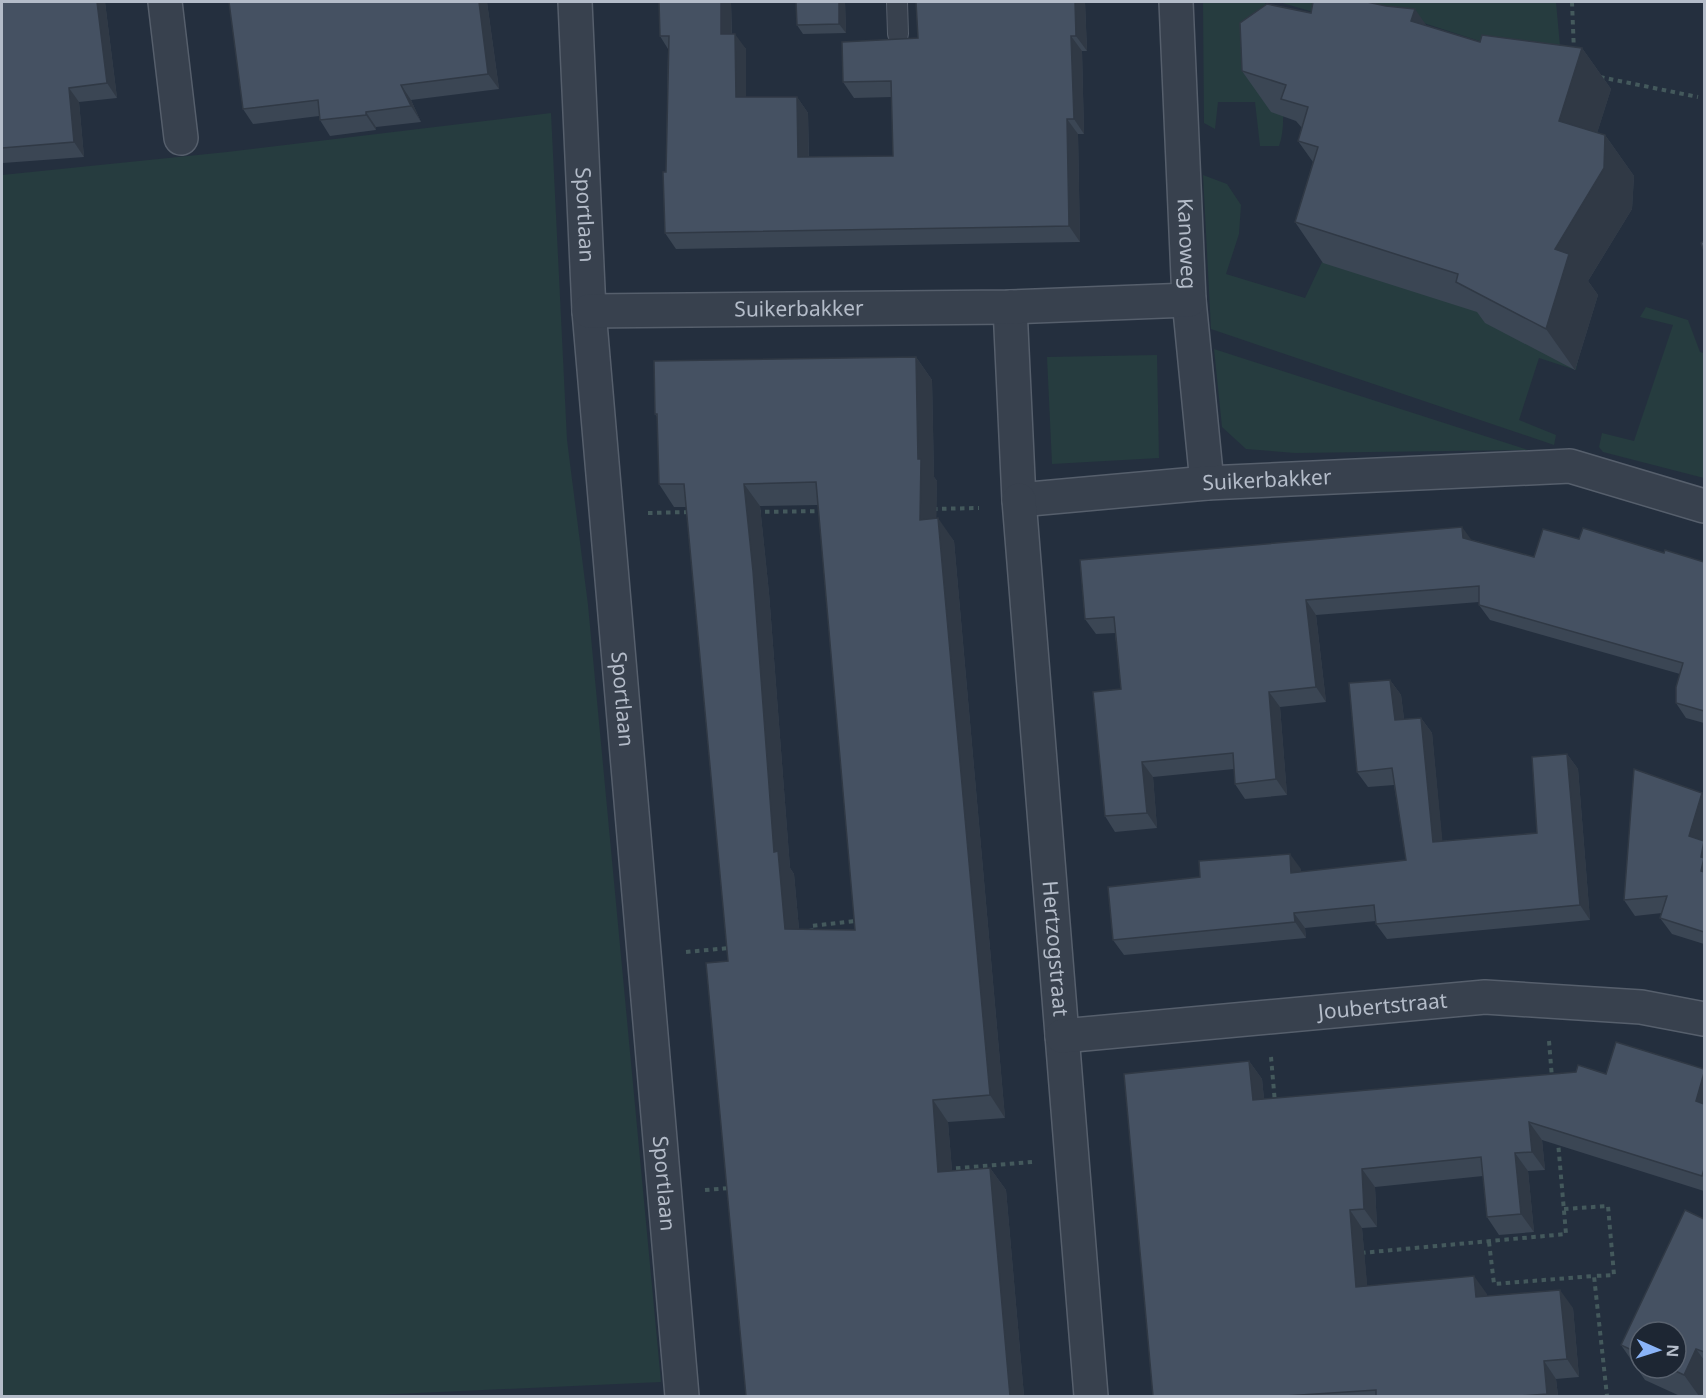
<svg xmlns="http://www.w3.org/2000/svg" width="1706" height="1398" font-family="'Noto Sans',sans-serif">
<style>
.green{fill:#263c3f}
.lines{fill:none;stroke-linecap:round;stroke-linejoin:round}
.service-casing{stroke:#565f6c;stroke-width:22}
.minor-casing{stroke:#565f6c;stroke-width:36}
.path{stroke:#44595c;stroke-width:4;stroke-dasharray:4.5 4.5;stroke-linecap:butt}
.service{stroke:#38414e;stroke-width:20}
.minor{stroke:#38414e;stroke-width:33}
.wall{fill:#3b4654;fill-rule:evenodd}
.shaded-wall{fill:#303945}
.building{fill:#455162;stroke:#303945;stroke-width:1.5;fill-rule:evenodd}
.labels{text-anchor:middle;stroke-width:5;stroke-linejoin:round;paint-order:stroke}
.street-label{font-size:21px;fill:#b4bcc9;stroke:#1d2633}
</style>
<rect width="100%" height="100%" fill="#242f3e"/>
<g class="green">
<path d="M 1203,2 L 1265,2 C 1271,40 1292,111 1279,146 L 1260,146 L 1255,102 L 1218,102 L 1215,129 L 1204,123 Z"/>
<path d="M 1279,2 L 1321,2 L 1317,13 Z"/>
<path d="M 1359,2 L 1556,2 L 1562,68 Z"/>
<path d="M 551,113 L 567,440 L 588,605 L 661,1382 L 353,1396 L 2,1396 L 2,175 L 227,152 Z"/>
<path d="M 1203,175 L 1227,184 L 1241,205 L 1239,234 L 1226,274 L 1305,298 L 1322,262 L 1582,341 L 1576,370 L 1539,358 L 1519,420 L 1556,435 L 1554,445 L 1211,329 Z"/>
<path d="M 1646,307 L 1688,320 L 1700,352 L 1704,353 L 1704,478 L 1603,452 L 1599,447 L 1602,433 L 1634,441 L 1673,325 L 1640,317 Z"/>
<path d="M 1214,349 L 1528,450 L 1295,453 L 1246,449 L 1222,427 Z"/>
<path d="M 1157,355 L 1159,458 L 1052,464 L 1047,357 Z"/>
</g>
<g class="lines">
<defs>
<path id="service" d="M 897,2 L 898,34"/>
<g id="minor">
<path d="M 165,2 L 181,138"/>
<path id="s1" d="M 575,2 L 589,311 L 682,1396"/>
<path id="s2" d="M 1176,2 L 1189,300 L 1207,483"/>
<path id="s3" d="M 1010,307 L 1019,500 L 1207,483 L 1570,466 L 1704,506"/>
<path id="s4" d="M 589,311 L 1010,307 L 1189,300"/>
<path id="s5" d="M 1019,500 L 1091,1396"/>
<path id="s6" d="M 1062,1036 L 1485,997 L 1641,1007 L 1704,1019"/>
</g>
</defs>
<use href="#service" class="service-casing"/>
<use href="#minor" class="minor-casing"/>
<g class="path">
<path d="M 1572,2 L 1574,52"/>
<path d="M 1600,77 L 1698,97"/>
<path d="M 933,509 L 979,508"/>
<path d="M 756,512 L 823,511"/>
<path d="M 648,513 L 691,512"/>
<path d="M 812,933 L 811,926 L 856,921"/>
<path d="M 686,952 L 729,948"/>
<path d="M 1549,1041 L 1552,1078"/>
<path d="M 1271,1057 L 1275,1103"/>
<path d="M 947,1169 L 1032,1162"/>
<path d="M 705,1190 L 730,1188"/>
<path d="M 1564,1209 L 1608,1206 L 1614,1275 L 1594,1276"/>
<path d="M 1489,1242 L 1494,1284 L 1594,1276 L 1607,1396"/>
<path d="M 1361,1253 L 1566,1234 L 1558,1142"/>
</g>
<use href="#service" class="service"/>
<use href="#minor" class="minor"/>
</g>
<g class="wall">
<path d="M 2,2 L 105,2 L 117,98 L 79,102 L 84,157 L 3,163 L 2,161 Z"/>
<path d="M 229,2 L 487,2 L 499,89 L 411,100 L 421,122 L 376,127 L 376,130 L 330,136 L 320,120 L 319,116 L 253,124 L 243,109 Z"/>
<path d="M 659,2 L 731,2 L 732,34 L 746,49 L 746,97 L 797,97 L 808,113 L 809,157 L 893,156 L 892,97 L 854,98 L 843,82 L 918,38 L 1085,2 L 1087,51 L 1082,51 L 1084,134 L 1078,134 L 1080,242 L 676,249 L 665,233 L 668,49 L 660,36 Z"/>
<path d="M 845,2 L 846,33 L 803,34 L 797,25 Z"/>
<path d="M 1427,26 L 1480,42 L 1582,48 L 1611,89 L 1597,133 L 1605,135 L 1634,176 L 1632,209 L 1588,281 L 1598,295 L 1575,370 L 1485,323 L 1477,312 L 1323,263 L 1295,222 L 1313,162 L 1298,141 L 1302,128 L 1296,121 L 1271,112 L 1242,71 Z"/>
<path d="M 916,357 L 932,380 L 934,477 L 937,481 L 936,519 L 954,541 L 1005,1118 L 948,1122 L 952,1171 L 990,1168 L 1006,1190 L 1024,1396 L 746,1396 L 728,961 L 686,507 L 674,507 L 659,484 L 657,417 L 655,414 ZM 818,505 L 855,930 L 799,929 L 794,874 L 790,868 L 769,593 L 760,506 Z"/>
<path d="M 1579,539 L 1664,553 L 1704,562 L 1704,723 L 1686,718 L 1676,703 L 1680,674 L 1490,620 L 1479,605 L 1479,602 L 1316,615 L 1326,702 L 1280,707 L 1287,795 L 1245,799 L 1235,784 L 1234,769 L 1153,777 L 1157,828 L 1115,832 L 1105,816 L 1121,689 L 1115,633 L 1096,634 L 1085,619 L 1472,540 L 1534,557 Z"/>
<path d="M 1390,680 L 1401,695 L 1404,719 L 1421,718 L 1432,733 L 1442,841 L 1537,833 L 1567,754 L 1578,769 L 1590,920 L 1387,939 L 1376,924 L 1376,921 L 1305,928 L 1306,938 L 1124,955 L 1113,940 L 1301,869 L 1301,872 L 1406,860 L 1394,785 L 1368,787 L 1357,772 Z"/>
<path d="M 1704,837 L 1703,841 L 1704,841 L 1704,944 L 1672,934 L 1660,918 L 1662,913 L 1635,916 L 1624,900 Z"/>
<path d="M 1249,1061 L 1262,1079 L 1264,1099 L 1606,1074 L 1704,1069 L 1704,1191 L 1542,1140 L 1545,1170 L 1528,1171 L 1534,1232 L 1499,1235 L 1487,1217 L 1483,1176 L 1375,1187 L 1377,1227 L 1362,1228 L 1367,1286 L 1487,1294 L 1487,1296 L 1573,1308 L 1579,1377 L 1556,1379 L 1558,1396 L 1153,1396 Z"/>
<path d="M 1704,1219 L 1704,1396 L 1680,1396 L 1645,1380 L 1621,1345 ZM 1640,1332 L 1676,1368 L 1640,1368 Z"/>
</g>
<g class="shaded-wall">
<path d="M 97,2 L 105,2 L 117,98 L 107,83 Z"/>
<path d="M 479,2 L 487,2 L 499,89 L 488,74 Z"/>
<path d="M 721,2 L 731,2 L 732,49 L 721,34 Z"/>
<path d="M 839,2 L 845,2 L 846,33 L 839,24 Z"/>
<path d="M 1075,2 L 1085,2 L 1087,51 L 1076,36 Z"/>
<path d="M 1415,9 L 1443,49 L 1411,21 Z"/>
<path d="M 735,34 L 746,49 L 746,113 L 736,97 Z"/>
<path d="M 1071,36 L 1082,51 L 1084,134 L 1074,119 Z"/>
<path d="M 1582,48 L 1611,89 L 1588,162 L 1559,121 Z"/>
<path d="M 401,85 L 411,100 L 421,122 L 411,106 Z"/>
<path d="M 69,88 L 79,102 L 84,157 L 74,142 Z"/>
<path d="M 797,97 L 808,113 L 809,173 L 798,157 Z"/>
<path d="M 366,112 L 376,127 L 376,130 L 366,115 Z"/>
<path d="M 1067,119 L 1078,134 L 1080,242 L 1069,226 Z"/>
<path d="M 1605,135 L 1634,176 L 1632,209 L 1588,281 L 1598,295 L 1575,370 L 1546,329 L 1555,249 Z"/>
<path d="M 916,357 L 932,380 L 934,477 L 937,481 L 936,543 L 920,520 Z"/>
<path d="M 744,484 L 760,506 L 769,593 L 790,868 L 794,874 L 801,952 L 785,929 L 774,852 Z"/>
<path d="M 938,518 L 954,541 L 1005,1118 L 990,1095 Z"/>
<path d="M 1462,527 L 1473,542 L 1463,538 Z"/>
<path d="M 1306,600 L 1316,615 L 1326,702 L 1316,687 Z"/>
<path d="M 1390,680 L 1401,695 L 1406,735 L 1395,720 Z"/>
<path d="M 1269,692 L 1280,707 L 1287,795 L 1276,779 Z"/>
<path d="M 1421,718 L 1432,733 L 1444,857 L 1433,842 Z"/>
<path d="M 1567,754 L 1578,769 L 1590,920 L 1580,905 Z"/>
<path d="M 1142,762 L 1153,777 L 1157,828 L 1147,813 Z"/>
<path d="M 1702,793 L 1704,797 L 1704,837 L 1700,852 L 1689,836 Z"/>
<path d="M 1704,844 L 1704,876 L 1701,871 L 1701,857 Z"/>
<path d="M 1290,854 L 1301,869 L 1302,888 L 1291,873 Z"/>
<path d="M 1294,913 L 1305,928 L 1306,938 L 1295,922 Z"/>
<path d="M 1249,1061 L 1262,1079 L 1266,1118 L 1253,1100 Z"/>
<path d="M 1704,1073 L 1704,1113 L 1696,1101 Z"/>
<path d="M 933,1100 L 948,1122 L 954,1194 L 938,1172 Z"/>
<path d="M 1529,1122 L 1542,1140 L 1545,1170 L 1532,1152 Z"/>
<path d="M 1515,1153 L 1528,1171 L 1534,1232 L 1521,1214 Z"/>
<path d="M 990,1168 L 1006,1190 L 1024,1396 L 1010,1396 Z"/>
<path d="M 1362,1169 L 1375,1187 L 1377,1227 L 1364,1209 Z"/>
<path d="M 1350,1210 L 1362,1228 L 1369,1305 L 1356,1287 Z"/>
<path d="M 1474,1276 L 1487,1294 L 1489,1315 L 1476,1297 Z"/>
<path d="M 1560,1290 L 1573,1308 L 1579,1377 L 1567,1359 Z"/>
<path d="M 1696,1349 L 1704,1360 L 1704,1396 L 1699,1396 L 1684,1375 Z"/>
<path d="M 1544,1361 L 1556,1379 L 1558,1396 L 1549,1396 L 1547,1394 Z"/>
</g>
<g class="building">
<path d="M 2,2 L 97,2 L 107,83 L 69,88 L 74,142 L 2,148 Z"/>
<path d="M 229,2 L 479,2 L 488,74 L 401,85 L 411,106 L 366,112 L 366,115 L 320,120 L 318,100 L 243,109 Z"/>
<path d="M 659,2 L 721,2 L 721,34 L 735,34 L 736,97 L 797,97 L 798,157 L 893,156 L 891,81 L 843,82 L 842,42 L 918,38 L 916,2 L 1075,2 L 1076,36 L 1071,36 L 1074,119 L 1067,119 L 1069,226 L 665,233 L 663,172 L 666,172 L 669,36 L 660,36 Z"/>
<path d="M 796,2 L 839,2 L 839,24 L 797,25 Z"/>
<path d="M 1313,2 L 1367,2 L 1386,6 L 1415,9 L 1411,21 L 1480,42 L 1482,35 L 1582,48 L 1559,121 L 1605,135 L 1604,168 L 1555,249 L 1569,254 L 1546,329 L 1456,282 L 1458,274 L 1295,222 L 1318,147 L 1298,141 L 1308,107 L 1281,99 L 1286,85 L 1242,71 L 1240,23 L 1267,4 L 1311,13 Z"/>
<path d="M 1704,241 L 1704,251 L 1701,243 Z"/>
<path d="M 916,357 L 918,459 L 921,459 L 920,520 L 938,518 L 990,1095 L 933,1100 L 938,1172 L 990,1168 L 1010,1396 L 746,1396 L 706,963 L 728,961 L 684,484 L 659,484 L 657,414 L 655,414 L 654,361 ZM 816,482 L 855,930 L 785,929 L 778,851 L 774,852 L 753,571 L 744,484 Z"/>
<path d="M 1462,527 L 1463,538 L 1534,557 L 1543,529 L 1579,539 L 1583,528 L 1664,553 L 1665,550 L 1704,562 L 1704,711 L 1676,703 L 1676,687 L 1683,663 L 1479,605 L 1479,586 L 1306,600 L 1316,687 L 1269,692 L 1276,779 L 1235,784 L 1233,753 L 1142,762 L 1147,813 L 1105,816 L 1093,692 L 1121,689 L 1114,617 L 1085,619 L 1080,560 Z"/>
<path d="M 1390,680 L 1395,720 L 1421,718 L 1433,842 L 1537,833 L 1532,757 L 1567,754 L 1580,905 L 1376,924 L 1374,905 L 1294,913 L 1295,922 L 1113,940 L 1108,887 L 1200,877 L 1199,861 L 1290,854 L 1291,873 L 1406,860 L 1392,768 L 1357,772 L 1349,683 Z"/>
<path d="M 1634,769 L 1702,793 L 1689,836 L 1704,841 L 1701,857 L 1704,858 L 1701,871 L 1704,872 L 1704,932 L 1660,918 L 1667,896 L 1624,900 Z"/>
<path d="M 1616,1042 L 1704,1069 L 1704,1073 L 1696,1101 L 1704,1104 L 1704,1169 L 1702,1176 L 1529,1122 L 1532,1152 L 1515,1153 L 1521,1214 L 1487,1217 L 1481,1157 L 1362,1169 L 1364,1209 L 1350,1210 L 1356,1287 L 1474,1276 L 1476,1297 L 1560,1290 L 1567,1359 L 1544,1361 L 1547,1394 L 1520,1396 L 1376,1396 L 1376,1390 L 1285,1396 L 1153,1396 L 1124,1074 L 1249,1061 L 1253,1100 L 1576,1072 L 1578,1065 L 1606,1074 Z"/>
<path d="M 1685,1210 L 1704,1219 L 1704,1352 L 1696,1349 L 1684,1375 L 1669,1368 L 1676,1368 L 1676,1332 L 1640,1332 L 1640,1354 L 1621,1345 Z"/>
</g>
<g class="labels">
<g class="street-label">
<text dy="7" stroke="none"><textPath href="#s1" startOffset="213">Sportlaan</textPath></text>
<text dy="7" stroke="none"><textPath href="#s2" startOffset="242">Kanoweg</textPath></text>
<text dy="7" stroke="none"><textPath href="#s4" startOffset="210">Suikerbakker</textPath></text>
<text dy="7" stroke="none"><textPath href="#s3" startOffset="442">Suikerbakker</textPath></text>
<text dy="7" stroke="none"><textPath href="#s1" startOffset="699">Sportlaan</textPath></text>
<text dy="7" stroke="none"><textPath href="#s5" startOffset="450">Hertzogstraat</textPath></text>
<text dy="7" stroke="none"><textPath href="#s6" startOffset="322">Joubertstraat</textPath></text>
<text dy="7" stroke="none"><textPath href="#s1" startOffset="1185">Sportlaan</textPath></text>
</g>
</g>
<rect width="1706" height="1398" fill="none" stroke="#b4bcc9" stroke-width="6"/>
<g transform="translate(1658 1350) rotate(93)"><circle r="28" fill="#1d2633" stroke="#59626f" stroke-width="1.5"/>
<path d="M0-4.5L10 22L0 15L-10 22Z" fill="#8ab4f8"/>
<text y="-9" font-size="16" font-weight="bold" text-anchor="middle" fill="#b4bcc9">N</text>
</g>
</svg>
